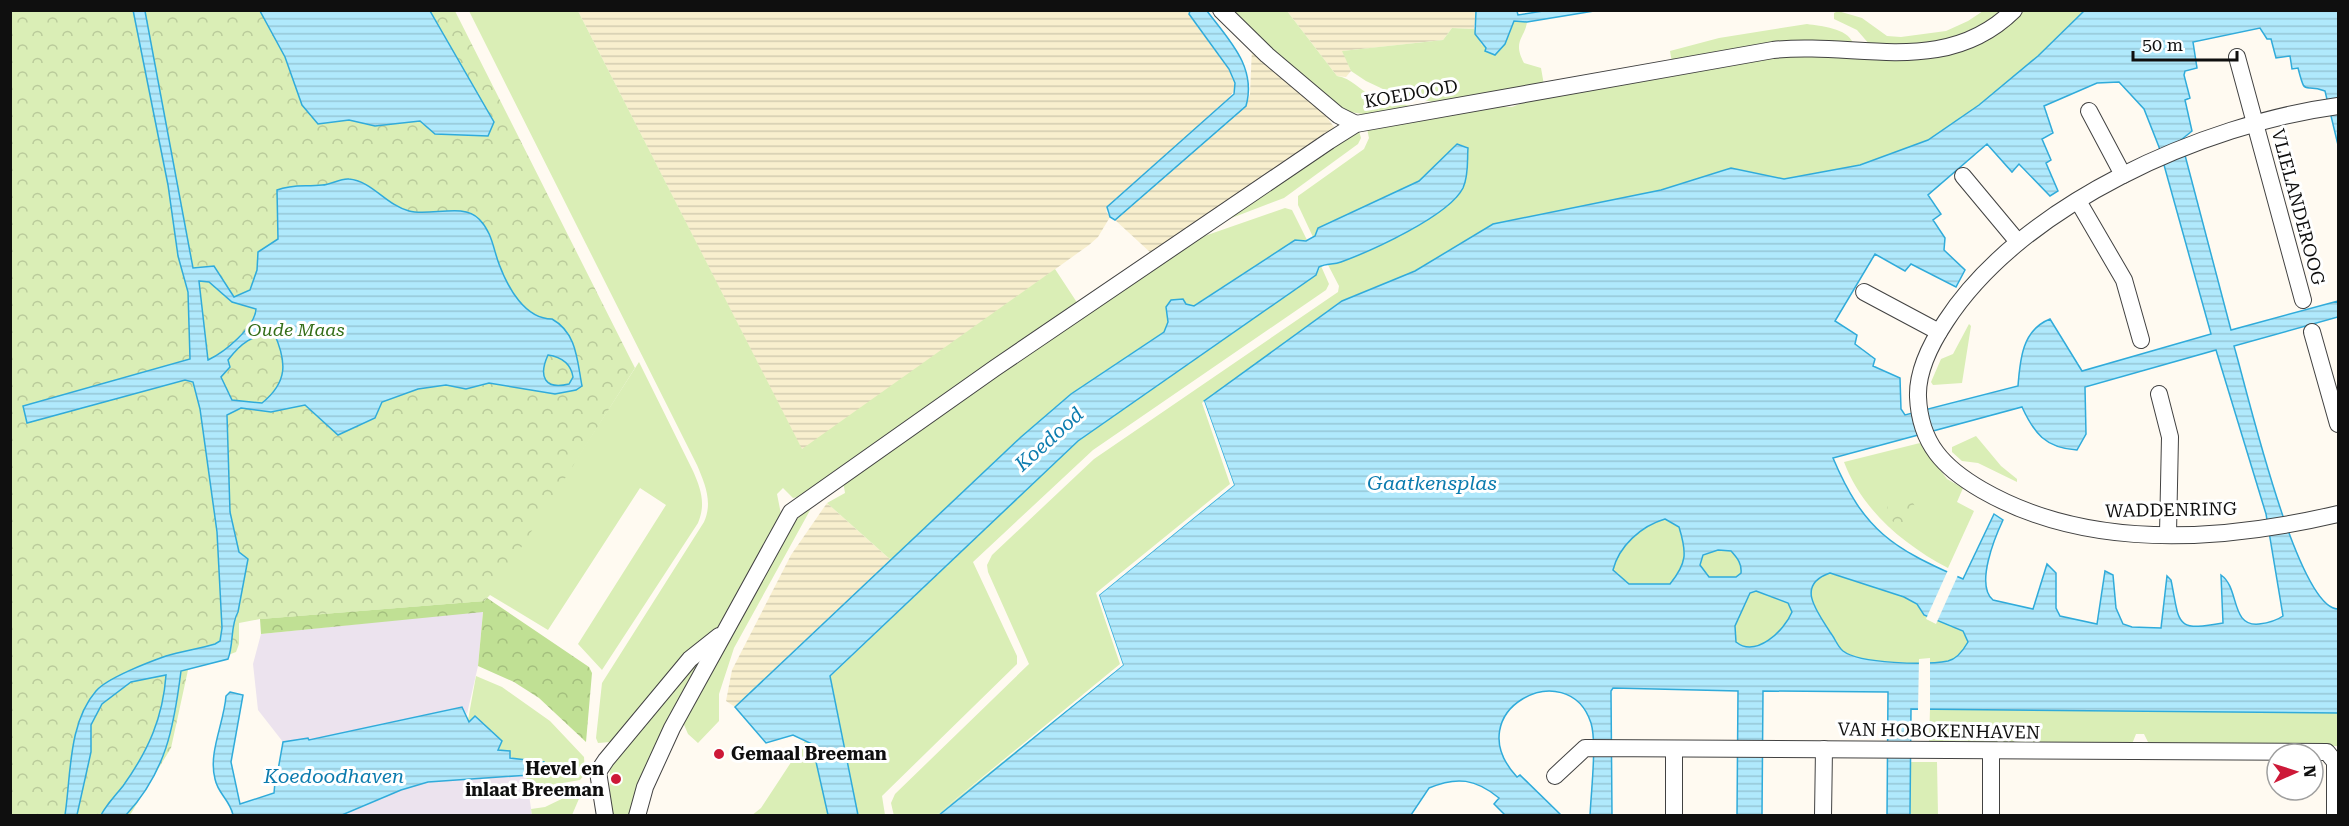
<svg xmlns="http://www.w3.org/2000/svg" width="2349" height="826" font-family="'Roboto Serif',serif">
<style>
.industrial{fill:#ece3ee}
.farmland{fill:url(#farmland-rules)}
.grass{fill:#daeeb6}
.forest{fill:url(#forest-crowns)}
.park{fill:url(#park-crowns)}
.water{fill:url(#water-rules);stroke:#30abda;stroke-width:1.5;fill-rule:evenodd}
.pier{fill:#fffaf1}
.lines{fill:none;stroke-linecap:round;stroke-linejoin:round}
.minor-casing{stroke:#424242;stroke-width:18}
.minor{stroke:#fff;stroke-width:16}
.poi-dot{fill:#cd1938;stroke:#fff;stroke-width:2}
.labels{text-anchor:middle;stroke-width:6;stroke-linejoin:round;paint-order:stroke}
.street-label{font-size:18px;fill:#0f0f0f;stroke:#fff}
.park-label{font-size:18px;font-style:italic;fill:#346e18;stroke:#fff}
.poi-label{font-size:18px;font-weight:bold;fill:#0f0f0f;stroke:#fff;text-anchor:start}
.water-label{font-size:20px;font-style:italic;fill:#0b7bae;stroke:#fff}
</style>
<defs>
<pattern id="farmland-rules" width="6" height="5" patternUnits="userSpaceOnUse" patternTransform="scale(1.5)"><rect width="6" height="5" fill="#f8efce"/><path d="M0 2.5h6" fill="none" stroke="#d3ccb0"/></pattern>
<pattern id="forest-crowns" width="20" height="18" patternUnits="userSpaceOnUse" patternTransform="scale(1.5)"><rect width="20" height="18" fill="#c0e094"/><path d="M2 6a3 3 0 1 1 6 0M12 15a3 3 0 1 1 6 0" fill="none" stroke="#a4bf7e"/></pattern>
<pattern id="park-crowns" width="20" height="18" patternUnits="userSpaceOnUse" patternTransform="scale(1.5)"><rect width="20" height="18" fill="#daeeb6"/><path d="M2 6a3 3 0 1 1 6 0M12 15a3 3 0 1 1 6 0" fill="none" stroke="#bacb9b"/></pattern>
<pattern id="water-rules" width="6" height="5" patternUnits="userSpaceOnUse" patternTransform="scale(1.5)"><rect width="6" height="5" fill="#b0e9fc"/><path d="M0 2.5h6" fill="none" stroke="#96c7d7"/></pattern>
</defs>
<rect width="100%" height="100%" fill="#fffaf1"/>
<g class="industrial">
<path d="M 483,611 L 478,666 L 467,714 L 461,707 L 309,740 L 308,738 L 283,742 L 258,710 L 253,664 L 261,634 Z"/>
<path d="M 526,775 L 532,815 L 342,816 L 401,790 L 428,782 Z"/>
</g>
<g class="farmland">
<path d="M 578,11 L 1189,11 L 1189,15 L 1229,69 L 1236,88 L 1228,99 L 1106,211 L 1110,217 L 1098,237 L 1089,245 L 802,450 Z"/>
<path d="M 1287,11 L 1476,11 L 1474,29 L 1452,28 L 1443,40 L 1343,51 L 1351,71 L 1346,77 L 1337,76 Z"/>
<path d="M 1252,47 L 1309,93 L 1337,131 L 1151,253 L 1115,220 L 1246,106 L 1250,94 Z"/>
<path d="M 827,503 L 892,561 L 735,707 L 726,701 L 732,670 L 791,555 Z"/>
</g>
<g class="grass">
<path d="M 1228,10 L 1287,11 L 1337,76 C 1352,78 1360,91 1374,97 C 1386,102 1399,103 1411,106 L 1369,115 L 1344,111 Z"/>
<path d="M 469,11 L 578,11 L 802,449 L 1055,269 L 1078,304 L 803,496 L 793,498 L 783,488 L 777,494 L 781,514 L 720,625 L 694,649 L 610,742 L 598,743 L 596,738 L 602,683 L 704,522 C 713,502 705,484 697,465 Z"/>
<path d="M 1838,11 L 1862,18 L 1887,36 L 1901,37 L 1946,31 L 1968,21 L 1983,11 L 2006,11 L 1997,18 L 1941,43 L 1870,45 L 1857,30 L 1834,19 L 1834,13 Z"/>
<path d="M 2022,11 L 2084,11 L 2038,56 L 1979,105 L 1928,140 L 1860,165 L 1784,179 L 1731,168 L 1661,190 L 1493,224 L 1415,271 L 1341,301 L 1205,401 L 1234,485 L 1123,665 L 938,815 L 894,816 L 891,803 L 895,794 L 1029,664 L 988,572 L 987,565 L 992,555 L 1094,459 L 1338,292 L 1339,286 L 1327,263 L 1338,263 L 1464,186 L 1468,168 L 1467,147 L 1458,144 L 1419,181 L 1313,237 L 1298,205 L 1298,196 L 1364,149 L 1369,138 L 1367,129 L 1489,106 L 1512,107 L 1525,102 L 1772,55 L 1911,58 Z"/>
<path d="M 1514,21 L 1527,22 C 1525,38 1512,41 1524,63 L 1541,68 L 1544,85 L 1432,102 L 1385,90 L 1366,81 L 1351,71 L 1342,51 L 1443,40 L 1452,28 L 1474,29 L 1482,45 L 1497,51 Z"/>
<path d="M 1807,24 C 1821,26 1847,28 1853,43 L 1672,63 L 1670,51 L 1719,38 Z"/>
<path d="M 1359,131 L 1361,138 L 1358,144 L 1284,198 L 1221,222 Z"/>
<path d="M 1285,208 L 1292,210 L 1307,240 L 1295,240 L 1193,306 L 1166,307 L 1168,322 L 1164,332 L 1071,394 L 1021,437 L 892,561 L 827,503 L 845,493 L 843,481 L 1193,240 Z"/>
<path d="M 1321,266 L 1329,284 L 1326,290 L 1093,450 L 973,562 L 1017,656 L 1017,664 L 882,796 L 885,815 L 858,815 L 830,677 L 1078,441 L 1316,275 Z"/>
<path d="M 1969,324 L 1971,326 L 1962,383 L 1933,385 L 1931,382 L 1941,359 L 1953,354 Z"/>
<path d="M 639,362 L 693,471 C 701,489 706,504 698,523 L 602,670 L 578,644 L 666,505 L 640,488 L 548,630 L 490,595 L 484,601 L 260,619 L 260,518 L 523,542 Z"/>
<path d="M 1976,436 L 2001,466 L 2017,479 L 2017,482 L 1978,463 L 1962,461 L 1952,452 L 1952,447 Z"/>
<path d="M 1920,443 L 1947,479 L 1963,488 L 1957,502 L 1974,511 L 1948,568 C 1904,545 1862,510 1844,462 Z"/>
<path d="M 814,503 L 734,648 L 719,694 L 719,721 L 698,743 L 688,734 L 682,720 L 788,527 Z"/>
<path d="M 1665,519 L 1679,527 C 1687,552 1687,563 1670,584 L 1629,585 L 1613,570 C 1619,546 1641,526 1665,519 Z"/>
<path d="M 1718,550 L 1731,551 C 1737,557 1742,563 1741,573 L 1736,578 L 1709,577 L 1699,565 L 1703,555 Z"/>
<path d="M 1830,573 L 1904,597 L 1917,604 L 1924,615 L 1963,631 L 1968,642 C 1964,649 1957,659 1948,661 C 1927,665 1860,664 1843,651 C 1837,646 1835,638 1830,631 C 1817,611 1795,585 1830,573 Z"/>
<path d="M 1756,591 L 1788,603 L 1792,612 C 1784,631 1756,658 1736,642 L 1735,626 L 1750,593 Z"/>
<path d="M 703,653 L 631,815 L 609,816 L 610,767 Z"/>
<path d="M 476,676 L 502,687 L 550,721 L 584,757 L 585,774 L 580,780 L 528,789 L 526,775 L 544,774 L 498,750 L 475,716 L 469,722 L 468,720 Z"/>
<path d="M 1930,709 L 2338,713 L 2338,746 L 2149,744 L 2144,734 L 2136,734 L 2132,744 L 1929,742 Z"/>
<path d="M 805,741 L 812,744 L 828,815 L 751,816 L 761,808 Z"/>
<path d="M 1910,762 L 1937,762 L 1938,815 L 1910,816 Z"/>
<path d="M 574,793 L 581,794 L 572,815 L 532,815 L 531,809 L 545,807 Z"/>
</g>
<path class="forest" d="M 487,598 L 589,667 L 592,673 L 586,742 L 539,698 L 514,682 L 478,666 L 483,612 L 261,634 L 260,619 L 484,601 Z"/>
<g class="park">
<path d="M 10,11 L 455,11 L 635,368 L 498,584 L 484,601 L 260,619 L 239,623 L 239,644 L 236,652 L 188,670 L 171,748 L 130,815 L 11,815 Z"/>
<circle cx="1901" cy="510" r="14"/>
</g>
<g class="water">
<path d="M 133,10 L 145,11 L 193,268 L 214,266 L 234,297 L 250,290 L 257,270 L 258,252 L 278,239 L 277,190 C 293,184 306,187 322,185 C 331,185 340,178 349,179 C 372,181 386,205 409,211 C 430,217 463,202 479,219 C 492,232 493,248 499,264 C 508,288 525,319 552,319 C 577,333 577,360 582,386 L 576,390 L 555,394 L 489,383 L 466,389 L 446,385 L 418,389 L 382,402 L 375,418 L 338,435 L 305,405 L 271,412 L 241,408 L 227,415 L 230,512 L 239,552 L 248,559 L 238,612 C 230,626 234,644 228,659 L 181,671 C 174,727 166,772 126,815 L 101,815 C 107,804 115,796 123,786 C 148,751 163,718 166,675 L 131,682 L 102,704 L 91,725 L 91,752 L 77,815 L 65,815 C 71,776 68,723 96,691 C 107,678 149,662 166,656 C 182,651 199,649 215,644 L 220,641 L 222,628 L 217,532 L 200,409 L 193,382 L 185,380 L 27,423 L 23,406 L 190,359 L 188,292 L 178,256 L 168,185 ZM 199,281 L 209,282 L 232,302 L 256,309 C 255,327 225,352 208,360 ZM 274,333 C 287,362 288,382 262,403 L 232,400 L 221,377 L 230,367 L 228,360 C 241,343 252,335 274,333 ZM 548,355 C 561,357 571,364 573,377 L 569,384 C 545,390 538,377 548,355 Z"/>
<path d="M 260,11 L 430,11 L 494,122 L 488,136 L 435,134 L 420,121 L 375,126 L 349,120 L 318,124 L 302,105 L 285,57 Z"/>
<path d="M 1190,11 L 1207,11 C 1229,40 1257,67 1246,106 L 1115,220 L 1110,217 L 1107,207 L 1234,94 L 1235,83 L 1229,69 L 1189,14 Z"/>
<path d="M 1476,11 L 1517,11 L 1518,15 L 1543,11 L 1594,11 L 1527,22 L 1514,21 L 1505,44 L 1495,55 L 1485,51 L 1486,48 L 1475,34 Z"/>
<path d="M 2084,11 L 2338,11 L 2338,145 L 2325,91 C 2303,82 2306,99 2298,68 L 2292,69 L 2290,56 L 2276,58 L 2271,39 L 2267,39 L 2260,28 L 2193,42 L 2197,68 L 2185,71 L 2184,75 L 2190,98 L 2185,100 L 2192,131 L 2181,140 L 2231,330 L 2338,301 L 2338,317 L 2234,346 C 2246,386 2297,609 2338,609 L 2338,713 L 1911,709 L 1910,815 L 1887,816 L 1888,692 L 1763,691 L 1762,815 L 1737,816 L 1738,691 L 1613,688 L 1611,691 L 1612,815 L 1590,816 C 1591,792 1597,743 1591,723 C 1568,653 1456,711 1517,777 L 1520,775 L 1561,815 L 1505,815 L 1494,804 L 1499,798 C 1476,779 1457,776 1429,788 L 1411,815 L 938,816 L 1123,665 L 1099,595 L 1234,485 L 1204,401 L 1342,301 L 1415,271 L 1493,224 L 1661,190 L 1731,168 L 1784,179 L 1860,165 L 1928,140 L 1979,105 L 2038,56 ZM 2119,82 L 2144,109 L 2159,147 L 2211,334 L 2082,371 L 2050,319 C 2022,330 2020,360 2018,386 L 1905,415 L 1901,409 L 1900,378 L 1873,366 L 1875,359 L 1855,344 L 1857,335 L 1835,321 L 1875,254 L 1905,271 L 1911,264 L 1956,287 L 1965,270 L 1944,250 L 1945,238 L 1933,220 L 1941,214 L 1928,195 L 1987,144 L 2012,172 L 2019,164 L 2050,196 L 2058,191 L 2046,163 L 2051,160 L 2042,139 L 2053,133 L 2044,106 L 2097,83 ZM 2216,350 L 2266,514 L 2283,616 C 2276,621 2267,623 2259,624 C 2230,627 2240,588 2221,575 L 2223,623 C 2174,632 2180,624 2171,580 L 2167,576 L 2161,628 L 2132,627 L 2123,624 L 2116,608 L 2113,575 L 2105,571 L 2097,624 L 2060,616 L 2056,608 L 2056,573 L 2047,564 L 2033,609 L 1993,600 C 1975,585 1995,537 2003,520 L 1994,514 L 1963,579 C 1892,548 1864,531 1833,458 L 2022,407 C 2034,433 2045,448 2077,450 L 2086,434 L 2085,387 ZM 1665,519 L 1679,527 C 1687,553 1687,563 1670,584 L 1629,584 L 1613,570 C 1619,546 1641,526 1665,519 ZM 1718,550 L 1731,551 C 1737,558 1742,563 1741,573 L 1736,577 L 1709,577 L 1700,565 L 1703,555 ZM 1830,573 L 1904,597 L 1917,604 L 1924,615 L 1963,631 L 1968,642 C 1964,649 1957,659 1948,661 C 1927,665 1860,664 1843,651 C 1837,646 1835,638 1830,632 C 1817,611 1795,585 1830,573 ZM 1756,591 L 1788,603 L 1792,612 C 1784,631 1756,658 1736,642 L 1735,626 L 1750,593 Z"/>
<path d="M 1457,144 L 1468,148 C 1467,160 1469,175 1463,188 C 1449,216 1371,251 1341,262 C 1333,265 1327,263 1319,267 L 1316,275 L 1078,441 L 830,676 L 858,815 L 828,815 L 812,744 L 793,735 L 766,743 L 735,707 L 1021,437 L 1071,394 L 1164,332 L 1168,322 L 1166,307 L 1171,300 L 1183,299 L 1186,304 L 1194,306 L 1295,240 L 1306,241 L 1315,236 L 1318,228 L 1419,181 Z"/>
<path d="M 230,692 L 243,695 L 231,762 L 240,804 L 274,793 L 275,782 L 271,772 L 278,770 L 283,742 L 308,738 L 309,740 L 462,707 L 469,722 L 475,716 L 502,741 L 498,750 L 510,751 L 510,758 L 544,762 L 544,774 L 428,782 L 401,790 L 342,815 L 233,815 C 230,800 218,794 215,779 C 208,753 224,723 226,696 Z"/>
</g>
<g class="pier">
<path d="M 1204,401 L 1234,485 L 1099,595 L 1123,665 L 935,816 L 1120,664 L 1096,593 L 1230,484 L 1202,403 Z"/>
<path d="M 1948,570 L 1958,575 L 1936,624 L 1926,619 Z"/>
<path d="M 1930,658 L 1930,710 L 1918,710 L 1919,659 Z"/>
</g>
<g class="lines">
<defs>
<g id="minor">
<path d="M 1221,10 L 1267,55 L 1338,115 L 1356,124"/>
<path d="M 2237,57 L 2303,300"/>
<path d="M 2338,106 C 2204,124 2022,204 1946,321 C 1932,342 1917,371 1918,397 C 1920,444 1944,468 1982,490 C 2088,551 2223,541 2338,514"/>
<path d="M 2089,111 L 2123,175"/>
<path d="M 1963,176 L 2018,242"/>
<path d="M 2078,201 L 2124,280 L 2141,340"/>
<path d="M 1864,292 L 1939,332"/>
<path d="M 2312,332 L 2338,424"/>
<path d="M 2159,394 L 2170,437 L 2168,533"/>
<path d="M 1991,751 L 1991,816"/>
<path d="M 1555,776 L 1585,748 L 2327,752 L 2335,762 L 2335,816"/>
<path d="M 605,816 L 598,772 L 606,760 L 690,659 L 719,636"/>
<path d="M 637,816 L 645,787 L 672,728 L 791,512 L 995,368 L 1329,141 L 1356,124 L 1773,50 C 1858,41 1945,78 2014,10"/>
<path d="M 1674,816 L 1674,749"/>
<path d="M 1823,816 L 1824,749"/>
</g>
</defs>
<use href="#minor" class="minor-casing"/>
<use href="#minor" class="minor"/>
</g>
<g class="poi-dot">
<circle cx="719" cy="754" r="6"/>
<circle cx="616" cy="779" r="6"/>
</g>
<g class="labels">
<g class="street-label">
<text transform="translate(1411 94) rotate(-10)" y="6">KOEDOOD</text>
<text transform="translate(2298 207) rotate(75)" y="6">VLIELANDEROOG</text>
<text transform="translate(2171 510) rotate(-1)" y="6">WADDENRING</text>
<text transform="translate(1939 731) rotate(1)" y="6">VAN HOBOKENHAVEN</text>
</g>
<g class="park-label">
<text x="296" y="336">Oude Maas</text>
</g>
<g class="poi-label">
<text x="731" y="760">Gemaal Breeman</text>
<text x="604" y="775" text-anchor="end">Hevel en<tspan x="604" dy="21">inlaat Breeman</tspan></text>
</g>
<g class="water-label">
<text transform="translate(1049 439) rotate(-42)" y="7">Koedood</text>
<text x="1432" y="490">Gaatkensplas</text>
<text x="334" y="783">Koedoodhaven</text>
</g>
</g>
<rect width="2349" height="826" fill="none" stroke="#0f0f0f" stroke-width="24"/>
<g transform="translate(2295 772) rotate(87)"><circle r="28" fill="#ffffff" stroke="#9f9f9f" stroke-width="1.5"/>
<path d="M0-4.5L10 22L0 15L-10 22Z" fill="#cd1938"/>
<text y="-9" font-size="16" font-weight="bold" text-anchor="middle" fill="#0f0f0f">N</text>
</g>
<path d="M2133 51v9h104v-9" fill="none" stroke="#0f0f0f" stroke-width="3"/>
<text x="2142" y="51" font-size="18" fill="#0f0f0f" stroke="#ffffff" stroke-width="4.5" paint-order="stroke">50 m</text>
</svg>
